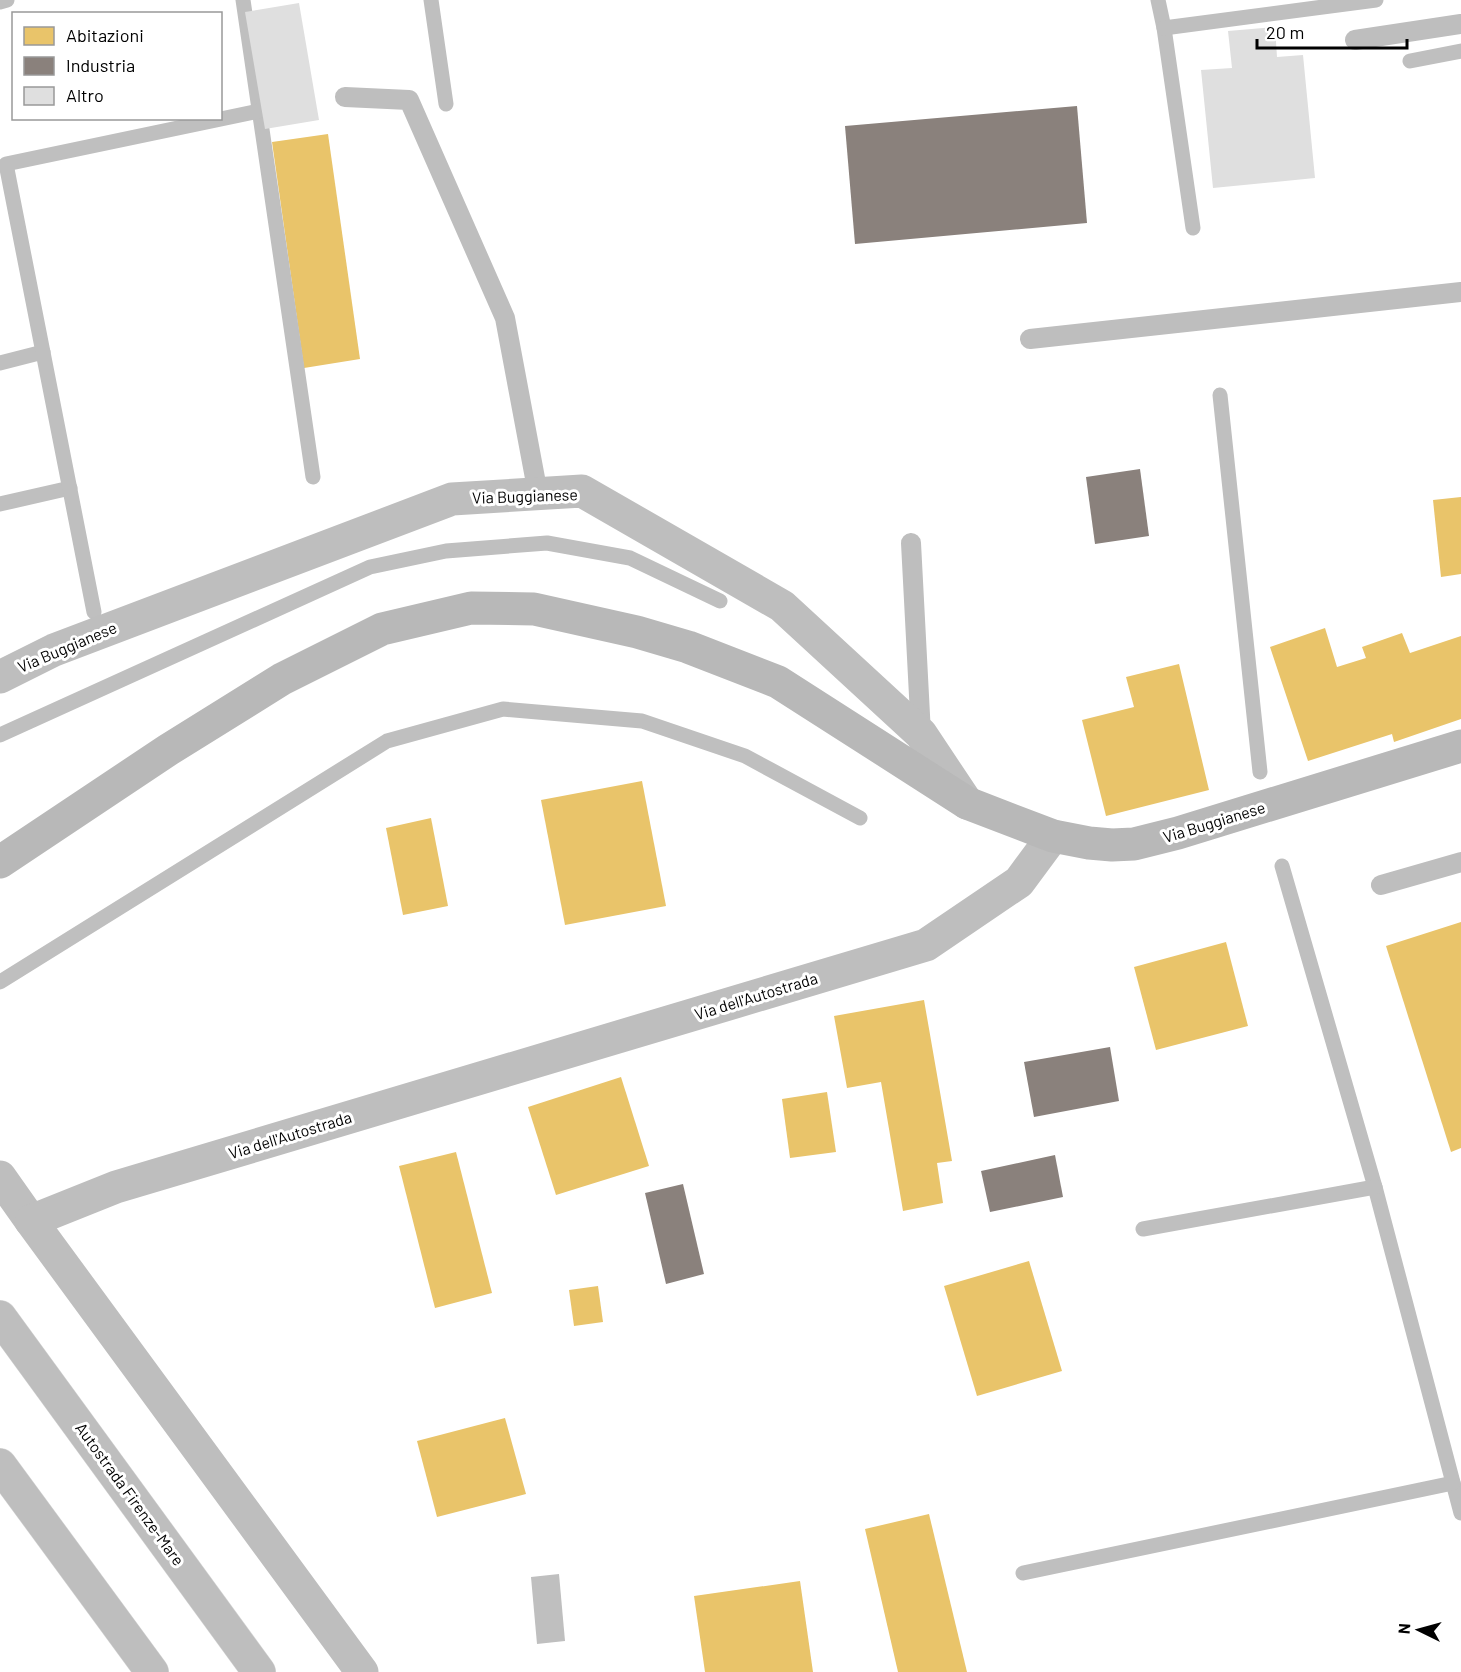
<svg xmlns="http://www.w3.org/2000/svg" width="1461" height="1672" font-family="Barlow,sans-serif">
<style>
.water{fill:#bfbfbf}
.homes{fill:#e9c46a}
.industry{fill:#8a817c}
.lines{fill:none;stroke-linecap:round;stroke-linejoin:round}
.stream{stroke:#bfbfbf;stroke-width:15}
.building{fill:#dfdfdf}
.highway-casing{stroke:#dbdbdb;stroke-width:34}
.lane{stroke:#bebebe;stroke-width:20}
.street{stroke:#bebebe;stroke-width:33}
.secondary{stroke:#b8b8b8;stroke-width:33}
.highway{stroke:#bebebe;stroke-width:33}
.labels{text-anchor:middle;stroke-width:6;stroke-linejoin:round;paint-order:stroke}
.street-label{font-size:16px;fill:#000;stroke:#fff}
</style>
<rect width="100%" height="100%" fill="#fff"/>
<path class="water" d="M 559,1574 L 565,1641 L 537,1644 L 531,1577 Z"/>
<g class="homes">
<path d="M 328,134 L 360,359 L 304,368 L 272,142 Z"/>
<path d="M 1461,497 L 1461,574 L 1441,577 L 1433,500 Z"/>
<path d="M 1325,628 L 1337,667 L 1366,658 L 1362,647 L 1402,633 L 1410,653 L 1461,636 L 1461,719 L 1394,742 L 1392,734 L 1308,761 L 1270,647 Z"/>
<path d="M 1179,664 L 1209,790 L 1106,816 L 1082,720 L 1134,707 L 1126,677 Z"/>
<path d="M 642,781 L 666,906 L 565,925 L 541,800 Z"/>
<path d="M 431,818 L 448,906 L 403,915 L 386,828 Z"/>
<path d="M 1461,922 L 1461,1148 L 1451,1152 L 1386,946 Z"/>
<path d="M 1226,942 L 1248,1026 L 1156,1050 L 1134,967 Z"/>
<path d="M 924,1000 L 952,1161 L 937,1163 L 943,1203 L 903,1211 L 881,1082 L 847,1088 L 834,1016 Z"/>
<path d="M 621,1077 L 649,1166 L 556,1195 L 528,1107 Z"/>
<path d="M 827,1092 L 836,1152 L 790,1158 L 782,1099 Z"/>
<path d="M 456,1152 L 492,1293 L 435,1308 L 399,1166 Z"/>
<path d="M 1029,1261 L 1062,1371 L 977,1396 L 944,1286 Z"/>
<path d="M 598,1286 L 603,1322 L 574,1326 L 569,1290 Z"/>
<path d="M 505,1418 L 526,1494 L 437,1517 L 417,1441 Z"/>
<path d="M 929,1514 L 967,1672 L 898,1672 L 865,1529 Z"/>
<path d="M 800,1581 L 813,1672 L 705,1672 L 694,1596 Z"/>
</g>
<g class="industry">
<path d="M 1077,106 L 1087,223 L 855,244 L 845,126 Z"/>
<path d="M 1140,469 L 1149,536 L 1095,544 L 1086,477 Z"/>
<path d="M 1110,1047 L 1119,1101 L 1034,1117 L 1024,1062 Z"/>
<path d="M 1055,1155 L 1063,1197 L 990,1212 L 981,1171 Z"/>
<path d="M 683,1184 L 704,1274 L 666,1284 L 645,1193 Z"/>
</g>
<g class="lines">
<g class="stream">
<path d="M 243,0 L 313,477"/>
<path d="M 431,0 L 446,104"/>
<path d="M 1158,0 L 1164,28 L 1193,228"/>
<path d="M 0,2 L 7,0"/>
<path d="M 1164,28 L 1376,0"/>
<path d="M 1410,61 L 1461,51"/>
<path d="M 0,363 L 43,352"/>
<path d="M 1220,395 L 1260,772"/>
<path d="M 0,504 L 70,488"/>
<path d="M 94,612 L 6,164 L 259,111"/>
<path d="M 0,735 L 370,567 L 446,551 L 547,543 L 630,558 L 720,601"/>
<path d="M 1282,866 L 1375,1187 L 1461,1513"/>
<path d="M 0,982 L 387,741 L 503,709 L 642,721 L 745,756 L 860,818"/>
<path d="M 1143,1229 L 1375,1187"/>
<path d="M 1023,1573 L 1453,1483"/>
</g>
</g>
<g class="building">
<path d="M 299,3 L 319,120 L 265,129 L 245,12 Z"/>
<path d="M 1275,27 L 1277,57 L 1303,55 L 1315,178 L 1213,188 L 1201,70 L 1232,68 L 1228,31 Z"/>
</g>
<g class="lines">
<defs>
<g id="highway">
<path d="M 0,1317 L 259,1672"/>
<path d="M 0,1465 L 152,1672"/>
</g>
</defs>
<use href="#highway" class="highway-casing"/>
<g class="lane">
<path d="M 1355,40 L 1461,24"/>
<path d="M 345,97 L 409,100 L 505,318 L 538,494"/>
<path d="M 1030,339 L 1461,292"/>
<path d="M 911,543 L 921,734"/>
<path d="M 1381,885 L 1461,862"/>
</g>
<g class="street">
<path d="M 0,677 L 54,650 L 452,499 L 582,491 L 782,606 L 921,734 L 967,803"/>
<path d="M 0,1177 L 31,1221"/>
<path d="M 362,1672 L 31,1221 L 116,1187 L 926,945 L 1019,882 L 1053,836"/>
</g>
<path class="secondary" d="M 0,862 L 168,750 L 282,679 L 382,629 L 471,608 L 534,609 L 637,632 L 688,647 L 778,682 L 967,803 L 1053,836 L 1089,843 L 1112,845 L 1134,844 L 1178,833 L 1461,746"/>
<use href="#highway" class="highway"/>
</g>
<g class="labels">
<g class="street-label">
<text transform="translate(525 496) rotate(-2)" y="6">Via Buggianese</text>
<text transform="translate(67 647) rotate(-23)" y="6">Via Buggianese</text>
<text transform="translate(1214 822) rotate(-17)" y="6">Via Buggianese</text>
<text transform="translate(756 996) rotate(-17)" y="6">Via dell'Autostrada</text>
<text transform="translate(290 1135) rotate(-17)" y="6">Via dell'Autostrada</text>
<text transform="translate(130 1494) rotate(54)" y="6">Autostrada Firenze-Mare</text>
</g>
</g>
<rect x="12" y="12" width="210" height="108" fill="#ffffff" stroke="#999999" stroke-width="1.5"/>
<rect x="24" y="27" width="30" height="18" fill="#e9c46a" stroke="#999999" stroke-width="1.5"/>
<text x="66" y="42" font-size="18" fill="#000000">Abitazioni</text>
<rect x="24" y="57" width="30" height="18" fill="#8a817c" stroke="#999999" stroke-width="1.5"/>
<text x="66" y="72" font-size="18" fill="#000000">Industria</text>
<rect x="24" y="87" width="30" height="18" fill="#dfdfdf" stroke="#999999" stroke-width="1.5"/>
<text x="66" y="102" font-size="18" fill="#000000">Altro</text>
<g transform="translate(1419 1630) rotate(275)" stroke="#ffffff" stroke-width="4.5" paint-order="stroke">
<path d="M0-4.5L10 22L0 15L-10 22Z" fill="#000000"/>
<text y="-9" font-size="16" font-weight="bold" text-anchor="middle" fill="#000000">N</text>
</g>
<path d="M1257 39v9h150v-9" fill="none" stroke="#000000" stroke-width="3"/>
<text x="1266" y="39" font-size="18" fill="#000000" stroke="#ffffff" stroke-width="4.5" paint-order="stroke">20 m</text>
</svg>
